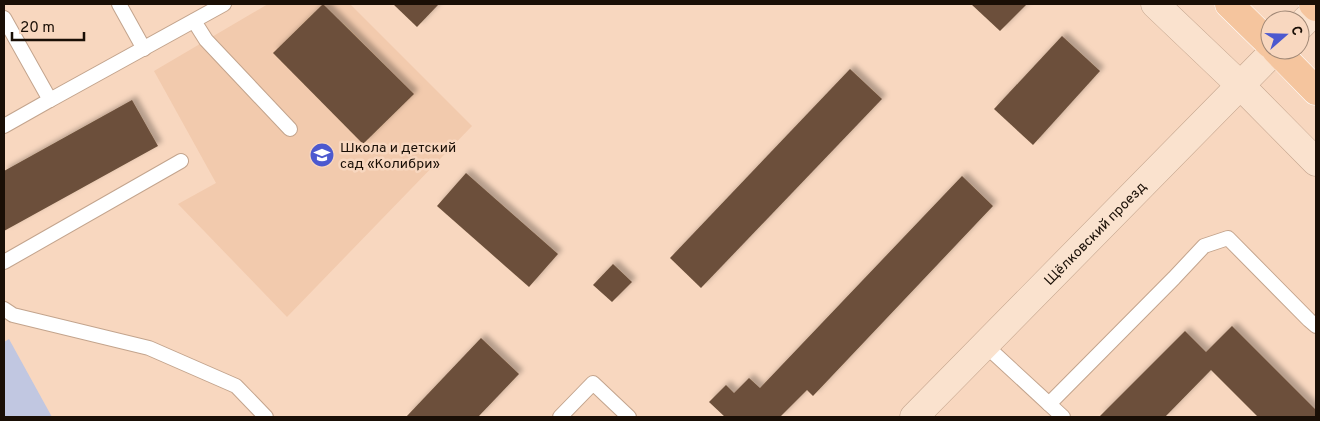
<svg xmlns="http://www.w3.org/2000/svg" width="1320" height="421" font-family="Overpass,sans-serif">
<style>
.built{fill:#f2caad}
.green{fill:#c1c7e1}
.building{fill:#6c503a;filter:url(#shadow)}
.lines{fill:none;stroke-linecap:round;stroke-linejoin:round}
.lane-casing{stroke:#c3a48d;stroke-width:16}
.secondary-casing{stroke:#c3a48d;stroke-width:29}
.primary-casing{stroke:#fff;stroke-width:29}
.lane{stroke:#fff;stroke-width:14}
.secondary{stroke:#fae2ce;stroke-width:28}
.primary{stroke:#f5c59e;stroke-width:28}
.labels{text-anchor:middle;stroke-width:5;stroke-linejoin:round;paint-order:stroke}
.poi-label{font-size:14px;fill:#1a0f06;stroke:#f8d7bf;text-anchor:start}
.street-label{font-size:14px;fill:#1a0f06;stroke:#f8d7bf}
</style>
<defs>
<filter id="shadow"><feDropShadow dx="4.5" dy="-4.5" stdDeviation="2.5" flood-color="#0004"/></filter>
</defs>
<rect width="100%" height="100%" fill="#f8d7bf"/>
<path class="built" d="M 268,4 L 350,4 L 472,126 L 287,317 L 178,204 L 216,183 L 154,71 Z"/>
<path class="green" d="M 9,339 L 52,417 L 4,417 L 4,342 Z"/>
<g class="building">
<path d="M 323,4 L 414,94 L 363,144 L 273,53 Z"/>
<path d="M 393,4 L 439,4 L 417,27 Z"/>
<path d="M 971,4 L 1027,4 L 1000,31 Z"/>
<path d="M 1062,36 L 1100,71 L 1033,145 L 994,109 Z"/>
<path d="M 850,69 L 882,99 L 701,288 L 670,258 Z"/>
<path d="M 132,100 L 158,146 L 4,231 L 4,171 Z"/>
<path d="M 466,173 L 558,254 L 529,287 L 437,206 Z"/>
<path d="M 962,176 L 993,206 L 813,396 L 807,390 L 780,417 L 725,417 L 709,402 L 726,385 L 734,393 L 749,378 L 760,388 Z"/>
<path d="M 613,264 L 632,282 L 612,302 L 593,285 Z"/>
<path d="M 1232,326 L 1316,410 L 1316,417 L 1258,417 L 1211,370 L 1165,417 L 1099,417 L 1185,331 L 1206,352 Z"/>
<path d="M 481,338 L 519,374 L 478,417 L 406,417 Z"/>
</g>
<g class="lines">
<defs>
<g id="lane">
<path d="M 119,4 L 144,49"/>
<path d="M 4,18 L 50,100 L 4,126"/>
<path d="M 194,21 L 206,40 L 290,129"/>
<path d="M 50,100 L 224,4"/>
<path d="M 4,262 L 181,161"/>
<path d="M 4,309 L 13,315 L 149,348 L 236,386 L 266,417"/>
<path d="M 984,344 L 1049,404 L 1174,278 L 1204,246 L 1228,238 L 1309,320 L 1316,326"/>
<path d="M 1049,404 L 1063,417"/>
<path d="M 560,417 L 593,383 L 629,417"/>
</g>
<g id="secondary">
<path d="M 1155,4 L 1240,85 L 1316,162"/>
<path d="M 1300,26 L 1316,10"/>
<path id="s1" d="M 914,417 L 1275,50"/>
</g>
<g id="primary">
<path d="M 1229,4 L 1270,44"/>
<path d="M 1313,4 L 1316,7"/>
<path d="M 1276,50 L 1316,91"/>
</g>
</defs>
<use href="#lane" class="lane-casing"/>
<use href="#secondary" class="secondary-casing"/>
<use href="#primary" class="primary-casing"/>
<use href="#lane" class="lane"/>
<use href="#secondary" class="secondary"/>
<use href="#primary" class="primary"/>
</g>
<defs>
<symbol id="school-disc" viewBox="-11 -11 22 22"><circle r="9.5" fill="#4c59cf" stroke="#f8d7bf"/><path d="M0-5L7-2L0 1L-7-2ZM-4 1L0 2.5L4 1V4Q0 6-4 4Z" fill="#fff"/></symbol>
</defs>
<g fill-rule="evenodd">
<use href="#school-disc" x="308" y="141" width="28" height="28"/>
</g>
<g class="labels">
<g class="poi-label">
<text x="340" y="152">Школа и детский<tspan x="340" dy="16">сад «Колибри»</tspan></text>
</g>
<g class="street-label">
<text dy="5" stroke="none"><textPath href="#s1" startOffset="258">Щёлковский проезд</textPath></text>
</g>
</g>
<rect width="1320" height="421" fill="none" stroke="#1a0f06" stroke-width="10"/>
<g transform="translate(1285 35) rotate(70)"><circle r="24" fill="#f8d7bf" stroke="#9f8775"/>
<path d="M0-4L9 19L0 12L-9 19Z" fill="#4c59cf"/>
<text y="-8" font-size="14" font-weight="bold" text-anchor="middle" fill="#1a0f06">С</text>
</g>
<path d="M12 32v8h72v-8" fill="none" stroke="#1a0f06" stroke-width="2.5"/>
<text x="20" y="32" font-size="15" fill="#1a0f06" stroke="#f8d7bf" stroke-width="4" paint-order="stroke">20 m</text>
</svg>
